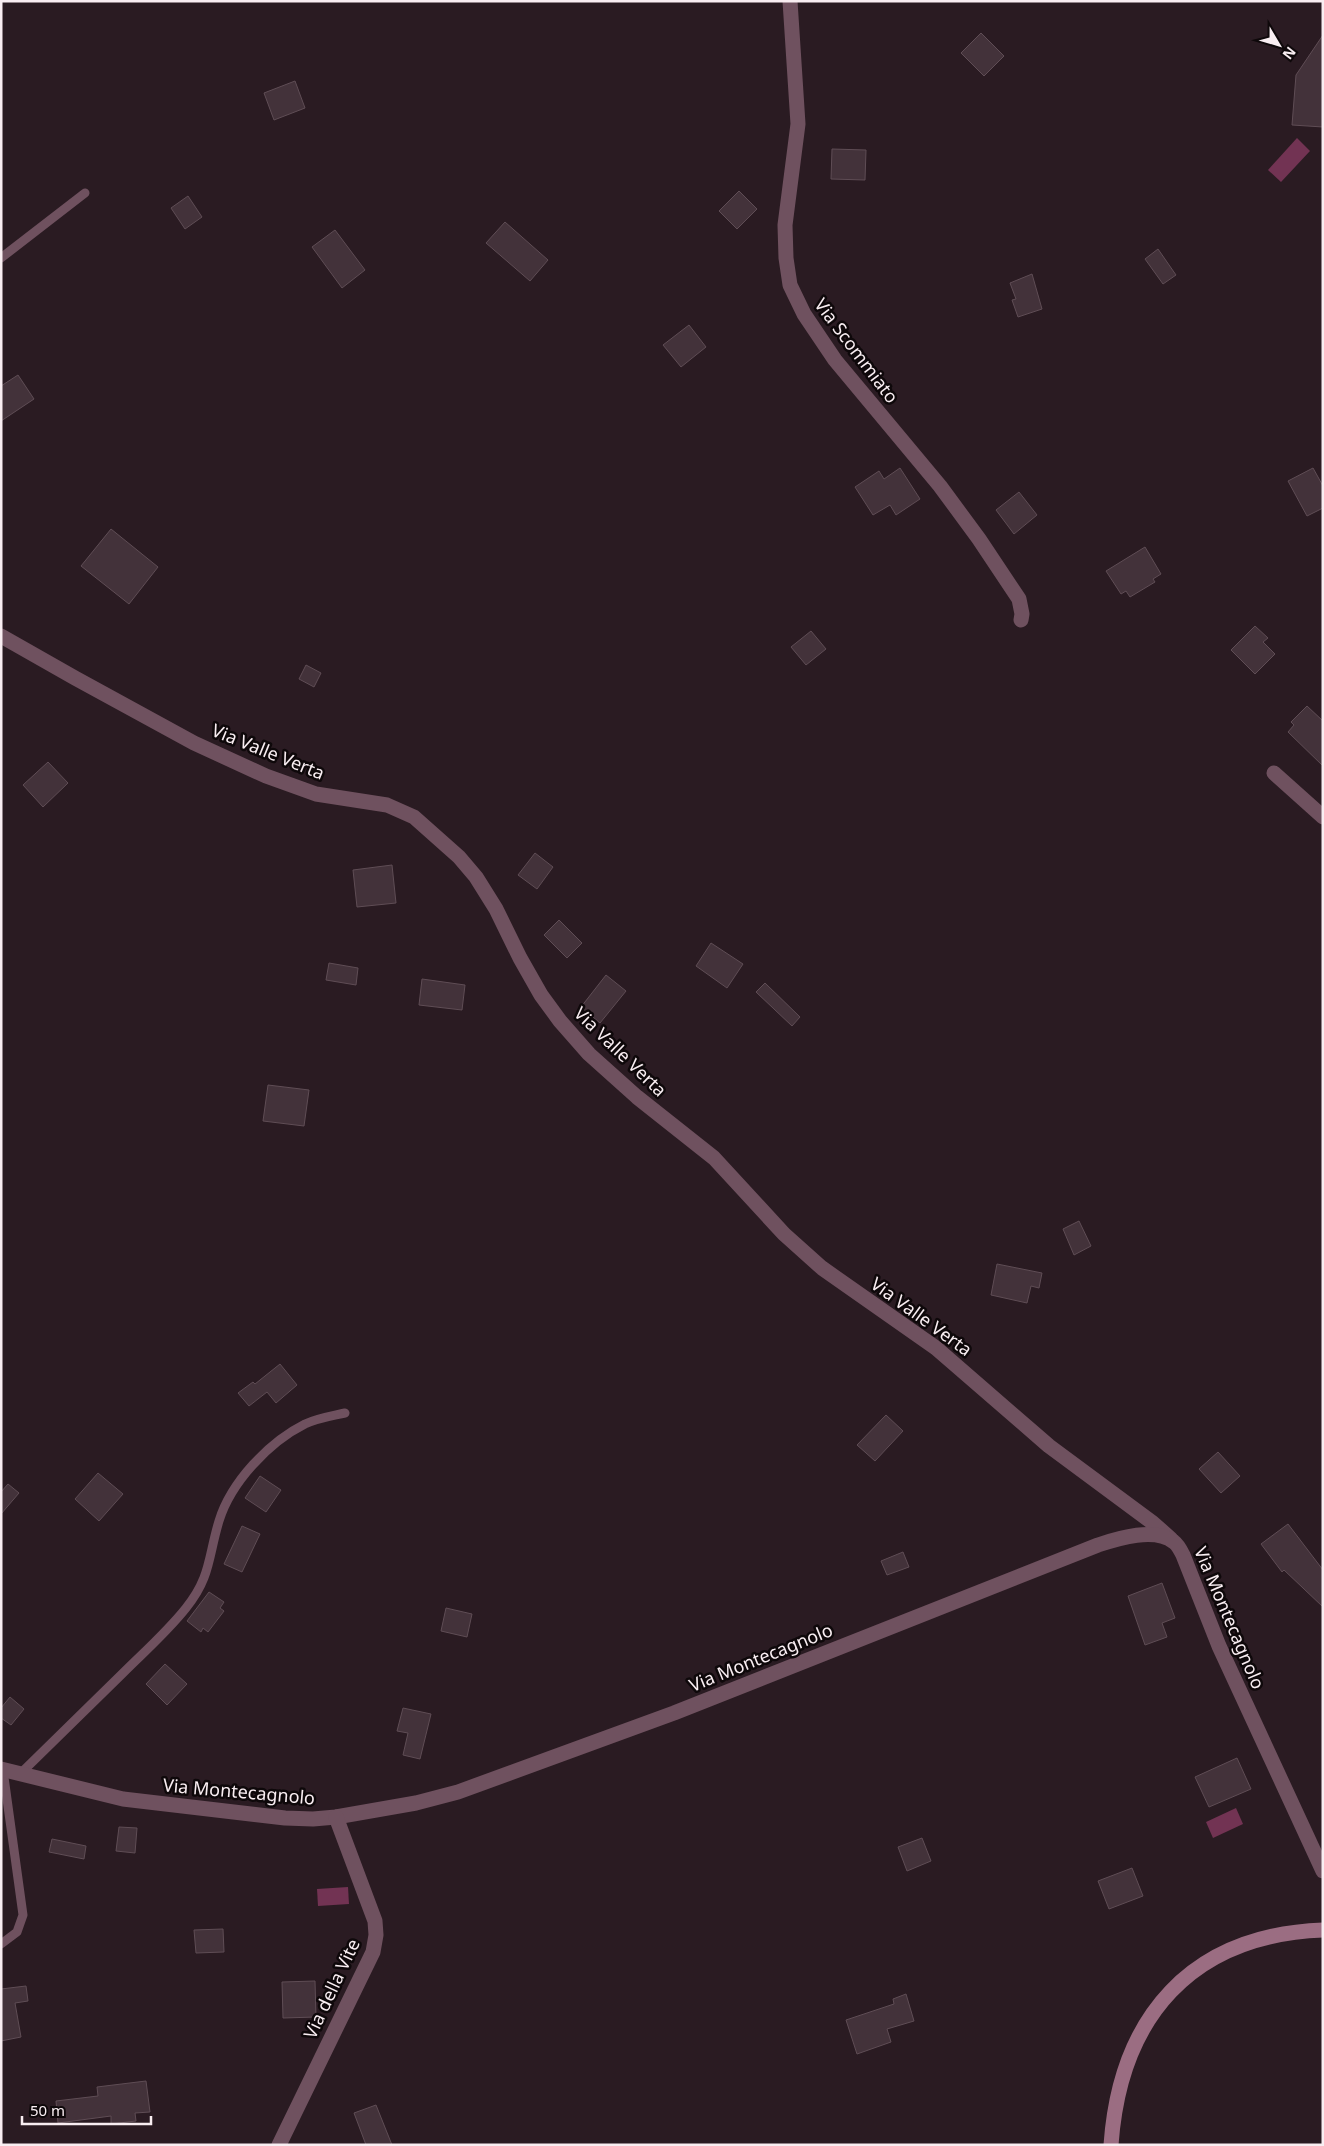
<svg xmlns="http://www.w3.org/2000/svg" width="1324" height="2146" font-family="'Noto Sans',sans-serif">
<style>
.water{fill:#723353}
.building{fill:#43323a;stroke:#5f4d55}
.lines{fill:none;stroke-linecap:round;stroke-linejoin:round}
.lane{stroke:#6f515f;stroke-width:9}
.street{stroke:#6f515f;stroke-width:15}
.secondary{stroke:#9b6d82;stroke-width:15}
.labels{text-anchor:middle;stroke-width:5;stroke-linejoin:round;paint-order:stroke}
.street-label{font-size:18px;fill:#f9eef2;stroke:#0e080a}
</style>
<rect width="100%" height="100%" fill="#2a1b22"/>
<g class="water">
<path d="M 1297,138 L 1310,151 L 1281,182 L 1268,170 Z"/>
<path d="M 1236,1808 L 1243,1824 L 1213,1838 L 1206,1822 Z"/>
<path d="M 348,1887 L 349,1904 L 318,1906 L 317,1889 Z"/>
</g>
<g class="building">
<path d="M 981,33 L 1004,56 L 984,76 L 961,53 Z"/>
<path d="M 1323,35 L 1323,127 L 1292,125 L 1296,75 Z"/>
<path d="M 295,81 L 305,108 L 274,120 L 264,93 Z"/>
<path d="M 832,149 L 866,150 L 865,180 L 831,179 Z"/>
<path d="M 739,191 L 757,209 L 737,229 L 719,211 Z"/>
<path d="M 188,196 L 202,217 L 185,229 L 171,208 Z"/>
<path d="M 505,222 L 548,260 L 530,281 L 486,243 Z"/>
<path d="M 335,230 L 365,270 L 342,288 L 312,247 Z"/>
<path d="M 1158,249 L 1176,275 L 1163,284 L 1145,259 Z"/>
<path d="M 1032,274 L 1042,309 L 1018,317 L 1012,300 L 1016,299 L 1010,283 Z"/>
<path d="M 689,325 L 706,347 L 681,367 L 663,345 Z"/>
<path d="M 18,375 L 34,399 L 1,421 L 1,386 Z"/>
<path d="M 900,468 L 920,499 L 896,515 L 890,505 L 873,515 L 855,487 L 879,471 L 884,479 Z"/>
<path d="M 1313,468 L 1323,486 L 1323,508 L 1307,516 L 1288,481 Z"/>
<path d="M 1019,492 L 1037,515 L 1014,534 L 996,510 Z"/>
<path d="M 111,529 L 158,567 L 129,604 L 81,566 Z"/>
<path d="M 1145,547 L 1161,574 L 1153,579 L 1155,582 L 1130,597 L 1126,591 L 1121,594 L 1106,571 Z"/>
<path d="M 1255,626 L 1268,638 L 1263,642 L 1275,654 L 1255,674 L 1231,650 Z"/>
<path d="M 811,631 L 826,649 L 806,665 L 791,647 Z"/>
<path d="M 306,665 L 321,673 L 314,687 L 299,679 Z"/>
<path d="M 1307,706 L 1323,721 L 1323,766 L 1288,732 L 1294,725 L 1291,722 Z"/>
<path d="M 48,762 L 68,783 L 43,807 L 23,785 Z"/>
<path d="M 535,853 L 553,867 L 537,889 L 518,875 Z"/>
<path d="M 392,865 L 396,903 L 357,907 L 353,870 Z"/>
<path d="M 559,920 L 582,943 L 567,958 L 544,935 Z"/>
<path d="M 711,943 L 743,964 L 727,988 L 696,966 Z"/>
<path d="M 329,963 L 358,968 L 356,985 L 326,980 Z"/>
<path d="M 606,975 L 626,991 L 600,1023 L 581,1007 Z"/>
<path d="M 422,979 L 465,985 L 462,1010 L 419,1005 Z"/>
<path d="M 765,983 L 800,1017 L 792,1026 L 756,992 Z"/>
<path d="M 268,1085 L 309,1090 L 304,1126 L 263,1121 Z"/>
<path d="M 1079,1221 L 1091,1246 L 1074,1255 L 1063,1229 Z"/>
<path d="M 997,1264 L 1042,1273 L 1039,1288 L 1031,1286 L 1027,1303 L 991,1295 Z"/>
<path d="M 280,1364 L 297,1385 L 276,1403 L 267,1392 L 249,1406 L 238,1393 L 253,1382 L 255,1384 Z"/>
<path d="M 886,1415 L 903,1431 L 875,1461 L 857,1445 Z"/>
<path d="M 1218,1452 L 1240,1476 L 1221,1493 L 1199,1469 Z"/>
<path d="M 98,1473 L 123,1494 L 99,1521 L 75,1499 Z"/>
<path d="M 260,1476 L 281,1490 L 266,1512 L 245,1498 Z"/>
<path d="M 8,1484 L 19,1493 L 1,1514 L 1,1492 Z"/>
<path d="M 1288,1524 L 1323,1570 L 1323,1607 L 1284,1570 L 1282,1572 L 1261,1544 Z"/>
<path d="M 242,1526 L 260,1534 L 242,1572 L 224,1564 Z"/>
<path d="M 903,1552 L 909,1567 L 887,1575 L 881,1561 Z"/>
<path d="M 1162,1583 L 1175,1618 L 1162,1623 L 1167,1637 L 1145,1645 L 1128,1596 Z"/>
<path d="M 209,1592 L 224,1602 L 220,1608 L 224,1611 L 208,1632 L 203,1628 L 201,1632 L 187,1621 Z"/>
<path d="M 446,1608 L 472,1614 L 467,1637 L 441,1631 Z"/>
<path d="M 165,1664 L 187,1684 L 167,1705 L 146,1684 Z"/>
<path d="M 10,1697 L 24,1709 L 11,1725 L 1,1718 L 1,1708 Z"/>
<path d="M 403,1708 L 431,1714 L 420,1759 L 403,1755 L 408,1733 L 397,1731 Z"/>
<path d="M 1237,1758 L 1251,1789 L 1209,1807 L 1195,1777 Z"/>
<path d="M 119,1827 L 137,1828 L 135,1853 L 116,1851 Z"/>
<path d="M 922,1838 L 931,1861 L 907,1871 L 898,1847 Z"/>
<path d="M 52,1839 L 86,1846 L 84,1859 L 49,1852 Z"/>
<path d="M 1132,1868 L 1143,1896 L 1109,1909 L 1098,1881 Z"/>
<path d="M 223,1929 L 224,1952 L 196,1953 L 194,1930 Z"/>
<path d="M 315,1981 L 316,2017 L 283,2018 L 282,1982 Z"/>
<path d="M 26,1986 L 28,2001 L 15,2003 L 21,2037 L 1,2041 L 1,1989 Z"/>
<path d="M 906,1994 L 914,2021 L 887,2029 L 891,2042 L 857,2054 L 846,2020 L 894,2004 L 893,1999 Z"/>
<path d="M 146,2081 L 150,2112 L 135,2113 L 136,2121 L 111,2124 L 111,2116 L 58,2123 L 56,2101 L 98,2096 L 97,2087 Z"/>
<path d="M 376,2105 L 392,2145 L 366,2145 L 354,2113 Z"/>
</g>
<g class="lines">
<g class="lane">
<path d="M 1,258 L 85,193"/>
<path d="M 20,1774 C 54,1741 88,1707 122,1674 C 144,1652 167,1632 186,1608 C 211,1577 208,1557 219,1521 C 231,1482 269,1442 305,1424 C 318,1418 332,1416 345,1413"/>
<path d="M 1,1944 L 17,1932 L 23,1915 L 3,1770"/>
</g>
<g class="street">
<path d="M 790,1 L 798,124 L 785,225 L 786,258 L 790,285 L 804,314 L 835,360 L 940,486 L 979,539 L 1019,599 L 1022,614 L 1021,620"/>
<path d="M 1,636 L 75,678 L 194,743 L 266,776 L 316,794 L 387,805 L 414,817 L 459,857 L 476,877 L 496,909 L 520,958 L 541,995 L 560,1021 L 589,1054 L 637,1097 L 714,1158 L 784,1234 L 822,1268 L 936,1348 L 1049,1446 L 1153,1523 L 1171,1539"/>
<path d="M 1274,773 L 1323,817"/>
<path d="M 1,1769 L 123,1799 L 285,1818 L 313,1819 L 336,1817 L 416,1803 L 458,1792 L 674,1713 L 1098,1545 C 1119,1538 1155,1527 1174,1542 C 1178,1545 1181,1551 1183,1555 L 1219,1646 L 1323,1871"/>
<path d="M 279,2145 L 373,1952 L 376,1935 L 375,1921 L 336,1817"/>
</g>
<path class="secondary" d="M 1111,2145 C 1120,2017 1191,1935 1323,1930"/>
</g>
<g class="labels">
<g class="street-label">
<text transform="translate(856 351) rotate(53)" y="6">Via Scommiato</text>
<text transform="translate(268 752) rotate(22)" y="6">Via Valle Verta</text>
<text transform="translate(620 1052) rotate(44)" y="6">Via Valle Verta</text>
<text transform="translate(921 1317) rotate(36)" y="6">Via Valle Verta</text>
<text transform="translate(1229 1618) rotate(67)" y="6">Via Montecagnolo</text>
<text transform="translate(761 1658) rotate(-22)" y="6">Via Montecagnolo</text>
<text transform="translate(239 1792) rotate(5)" y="6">Via Montecagnolo</text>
<text transform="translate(332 1989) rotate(-65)" y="6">Via della Vite</text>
</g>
</g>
<rect width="1324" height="2146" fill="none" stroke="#f9eef2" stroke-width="5"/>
<g transform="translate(1279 45) rotate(128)" stroke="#0e080a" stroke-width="4" paint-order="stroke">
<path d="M0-4L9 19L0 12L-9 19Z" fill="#f9eef2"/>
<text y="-8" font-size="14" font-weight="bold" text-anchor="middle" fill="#f9eef2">N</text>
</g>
<path d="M22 2116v8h129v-8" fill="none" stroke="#f9eef2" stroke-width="2.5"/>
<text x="30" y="2116" font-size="15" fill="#f9eef2" stroke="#0e080a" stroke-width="4" paint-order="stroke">50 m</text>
</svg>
